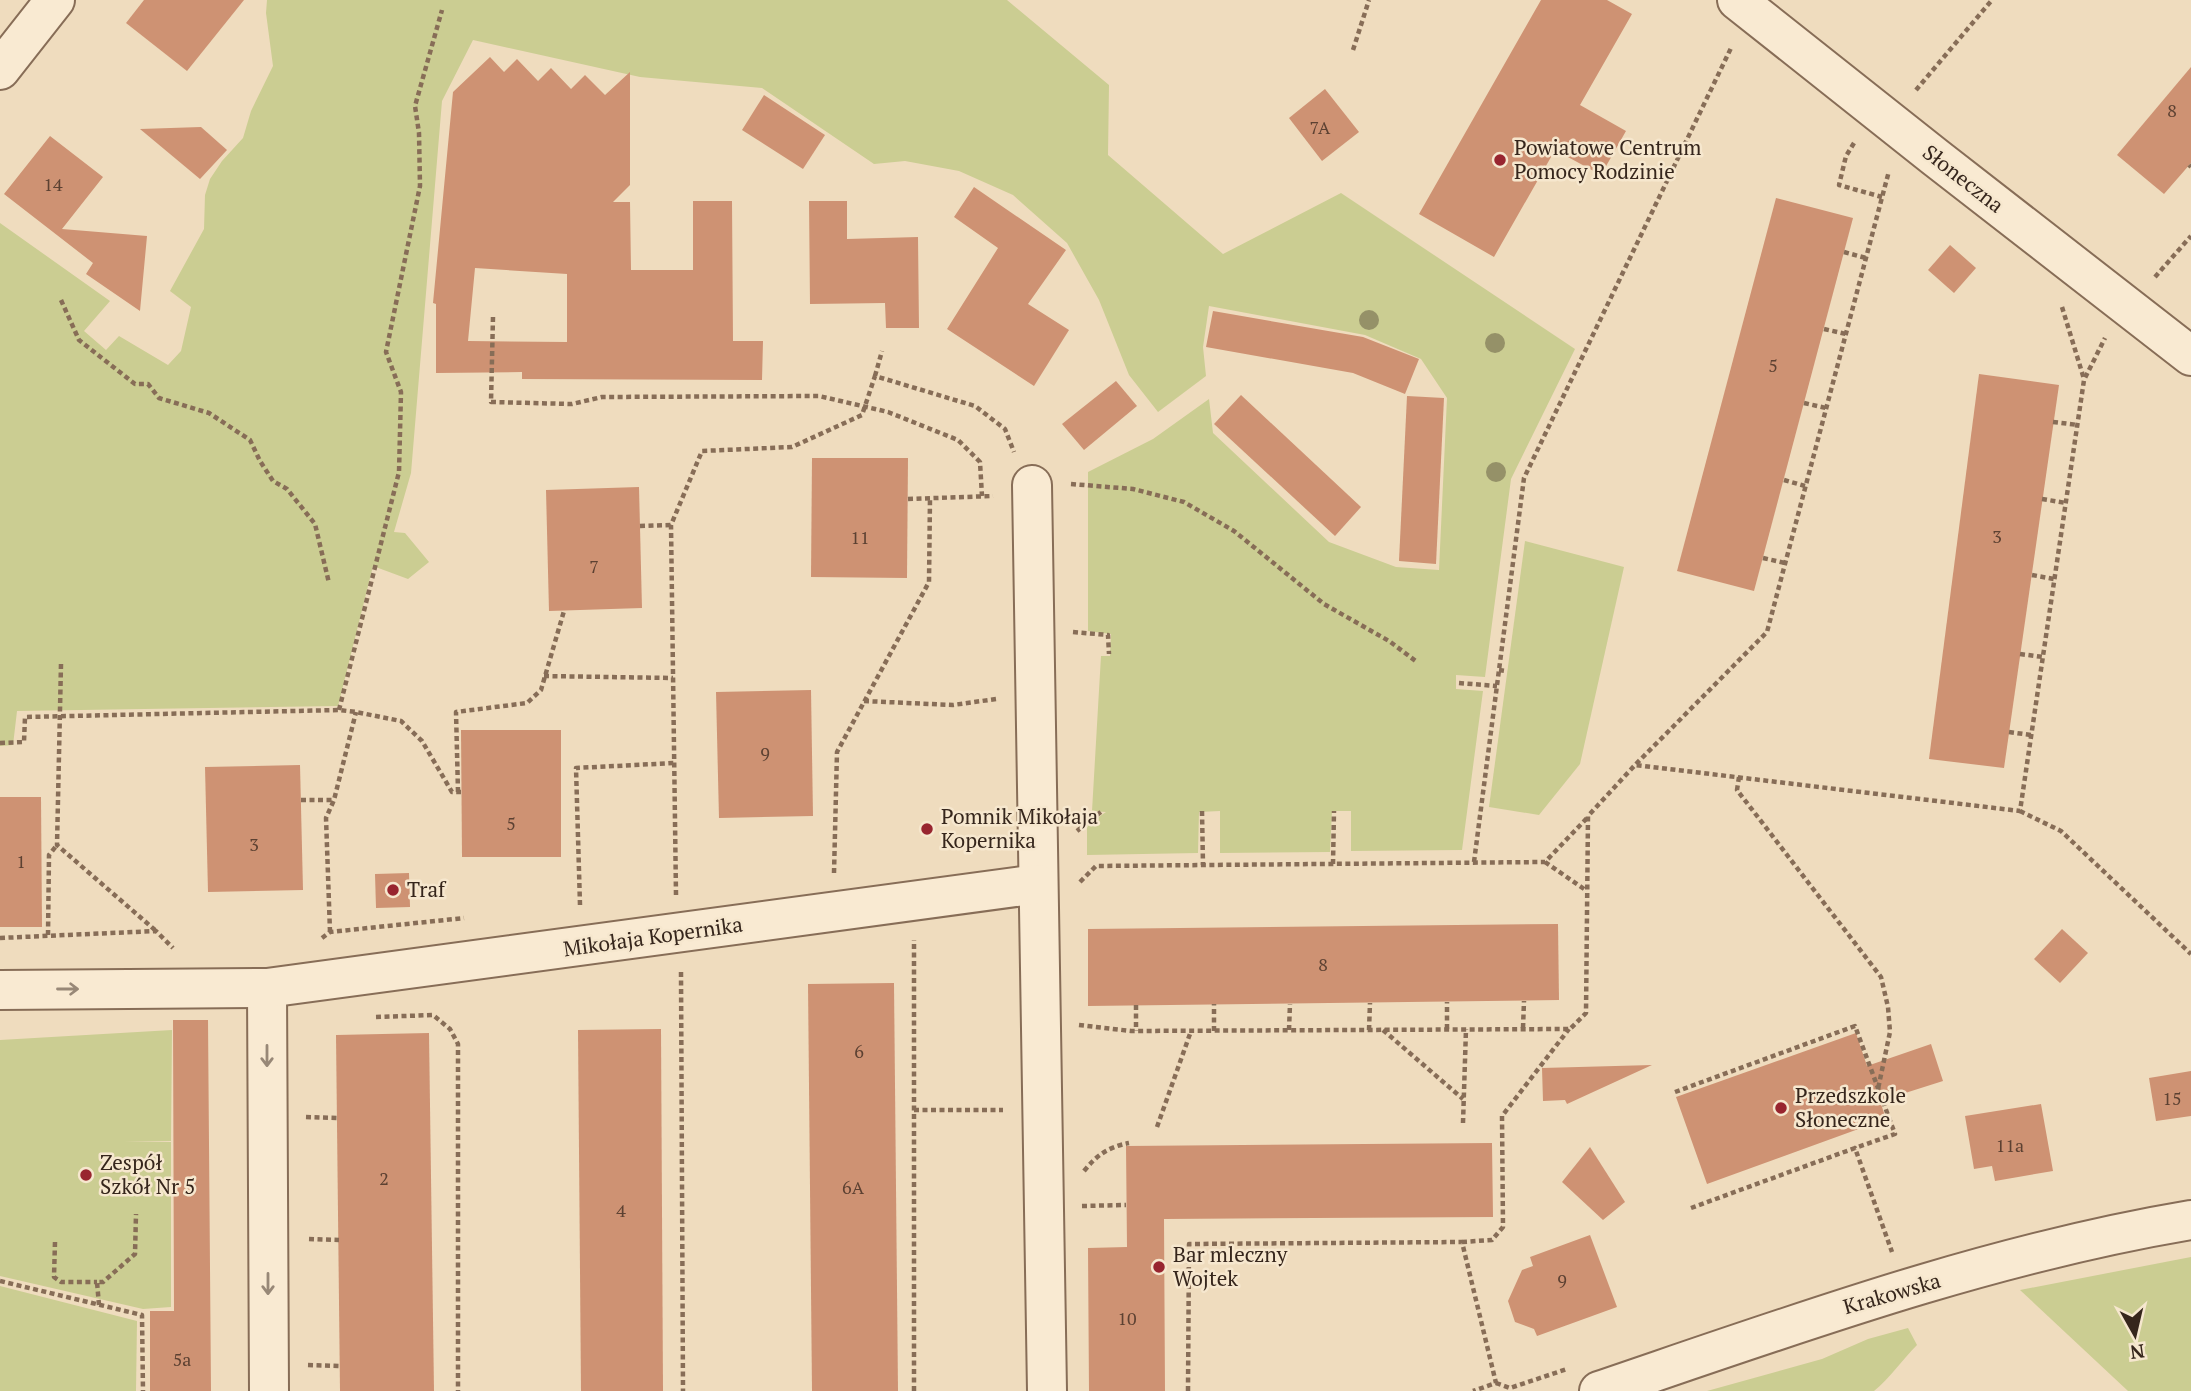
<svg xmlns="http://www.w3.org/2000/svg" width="2191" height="1391" font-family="'PT Serif',serif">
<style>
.green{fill:#cbcd92}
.building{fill:#ce9273;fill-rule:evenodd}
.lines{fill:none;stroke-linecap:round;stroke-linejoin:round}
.minor-casing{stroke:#876d57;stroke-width:42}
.tertiary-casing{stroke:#876d57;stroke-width:42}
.path{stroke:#876d57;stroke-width:4.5;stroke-dasharray:5 3.5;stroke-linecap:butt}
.minor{stroke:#f9ead2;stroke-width:38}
.tertiary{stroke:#f9ead2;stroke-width:38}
.tree{fill:#959168}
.oneway{stroke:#988877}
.poi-dot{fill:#98252f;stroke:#f6e7ce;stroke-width:2.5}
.labels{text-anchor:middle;stroke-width:5;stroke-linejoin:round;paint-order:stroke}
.number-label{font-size:18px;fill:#5c4132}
.poi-label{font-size:21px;fill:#36261c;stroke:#f6e7ce;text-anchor:start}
.street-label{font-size:21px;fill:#36261c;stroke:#f6e7ce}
</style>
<rect width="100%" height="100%" fill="#efdcbe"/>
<g class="green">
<path d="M 267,0 L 1007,0 L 1109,85 L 1108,155 L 1223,254 L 1341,193 L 1575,349 L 1511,479 L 1485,677 L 1456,675 L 1456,689 L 1483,691 L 1462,850 L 1351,851 L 1351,811 L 1332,811 L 1330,852 L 1220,853 L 1220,811 L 1199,812 L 1198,853 L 1087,855 L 1087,825 L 1106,812 L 1092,811 L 1101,656 L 1110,656 L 1111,634 L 1088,631 L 1088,472 L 1153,439 L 1209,399 L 1213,433 L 1329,542 L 1396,567 L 1439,570 L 1447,398 L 1421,359 L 1365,335 L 1209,306 L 1203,347 L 1206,376 L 1158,412 L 1129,375 L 1099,300 L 1067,243 L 1013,195 L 959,171 L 905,161 L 874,164 L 762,88 L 640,77 L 473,40 L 442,101 L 411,473 L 394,532 L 405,533 L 429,562 L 408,579 L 373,566 L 338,706 L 17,711 L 13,745 L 0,746 L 0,223 L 110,301 L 84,331 L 106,350 L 119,336 L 168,365 L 181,351 L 191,307 L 170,291 L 204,229 L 205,195 L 210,179 L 222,161 L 243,138 L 251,111 L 273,66 L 266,13 Z"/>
<path d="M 1525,541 L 1624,567 L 1580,764 L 1539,815 L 1489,807 Z"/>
<path d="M 172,1030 L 171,1141 L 124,1142 L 171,1142 L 171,1307 L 143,1309 L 0,1276 L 0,1040 Z"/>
<path d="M 2191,1257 L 2191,1391 L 2128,1391 L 2020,1290 Z"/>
<path d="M 0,1286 L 137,1321 L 136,1391 L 0,1391 Z"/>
<path d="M 1908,1328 L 1917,1345 C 1902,1360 1890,1378 1874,1391 L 1707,1391 L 1822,1359 L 1868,1339 Z"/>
</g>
<g class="building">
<path d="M 144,0 L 244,0 L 187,71 L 126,23 Z"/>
<path d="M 1541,0 L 1607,0 L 1632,14 L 1580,105 L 1626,131 L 1601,175 L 1555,150 L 1494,257 L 1419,214 Z"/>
<path d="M 490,57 L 504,72 L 517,59 L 538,81 L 551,68 L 571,89 L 585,75 L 605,95 L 630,72 L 630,185 L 613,202 L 630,202 L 631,270 L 693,270 L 693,201 L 732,201 L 733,341 L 763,341 L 762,380 L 522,379 L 522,372 L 436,373 L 436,304 L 433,303 L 453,92 ZM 475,268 L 567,274 L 567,342 L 468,341 Z"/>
<path d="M 2191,67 L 2191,163 L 2164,194 L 2117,155 Z"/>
<path d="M 1325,89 L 1359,132 L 1322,161 L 1289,118 Z"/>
<path d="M 764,95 L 825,135 L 803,169 L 742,130 Z"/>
<path d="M 201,127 L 227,150 L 200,179 L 140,129 Z"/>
<path d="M 50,136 L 103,177 L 62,229 L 147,236 L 140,311 L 86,274 L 93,263 L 4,194 Z"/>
<path d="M 974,187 L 1066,250 L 1028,304 L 1069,330 L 1034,386 L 947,329 L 998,248 L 954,217 Z"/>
<path d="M 1776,198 L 1853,218 L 1754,591 L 1677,571 Z"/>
<path d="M 809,201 L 847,201 L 847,239 L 918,237 L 919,328 L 886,328 L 885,303 L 810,304 Z"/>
<path d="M 1950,245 L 1976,268 L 1954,293 L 1928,270 Z"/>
<path d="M 1213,311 L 1363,337 L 1419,359 L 1405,394 L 1353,373 L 1206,347 Z"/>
<path d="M 1979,374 L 2059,385 L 2004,768 L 1929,759 Z"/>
<path d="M 1116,381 L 1137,406 L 1084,450 L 1062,424 Z"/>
<path d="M 1241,395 L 1361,507 L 1335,536 L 1214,424 Z"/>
<path d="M 1407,396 L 1444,398 L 1436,564 L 1399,561 Z"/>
<path d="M 812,458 L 908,458 L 907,578 L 811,577 Z"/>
<path d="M 639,487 L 642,608 L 549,611 L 546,490 Z"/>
<path d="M 811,690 L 813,816 L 719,818 L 716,692 Z"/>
<path d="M 461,730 L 561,730 L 561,857 L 462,857 Z"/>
<path d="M 300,765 L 303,890 L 208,892 L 205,767 Z"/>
<path d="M 0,797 L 41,797 L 42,927 L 0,927 Z"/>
<path d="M 409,873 L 410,907 L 376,908 L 375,874 Z"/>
<path d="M 1558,924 L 1559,1000 L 1088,1006 L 1088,929 Z"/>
<path d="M 2062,929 L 2088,953 L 2060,983 L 2034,959 Z"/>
<path d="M 894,983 L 898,1391 L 812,1391 L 808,984 Z"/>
<path d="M 173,1020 L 208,1020 L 211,1391 L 150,1391 L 150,1311 L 174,1311 Z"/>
<path d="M 661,1029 L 663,1391 L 581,1391 L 578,1030 Z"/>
<path d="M 429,1033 L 434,1391 L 340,1391 L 336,1035 Z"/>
<path d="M 1856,1033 L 1867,1066 L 1931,1044 L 1943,1081 L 1880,1101 L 1886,1119 L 1707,1184 L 1676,1097 Z"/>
<path d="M 1652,1065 L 1567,1104 L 1565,1100 L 1543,1101 L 1542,1068 Z"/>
<path d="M 2191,1071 L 2191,1116 L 2156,1121 L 2149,1078 Z"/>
<path d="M 2041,1104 L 2053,1171 L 1995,1181 L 1992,1166 L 1974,1169 L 1965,1116 Z"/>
<path d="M 1492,1143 L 1493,1217 L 1164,1219 L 1165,1391 L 1089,1391 L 1088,1248 L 1127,1247 L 1126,1146 Z"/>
<path d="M 1590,1147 L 1625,1202 L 1603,1220 L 1562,1182 Z"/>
<path d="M 1590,1235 L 1617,1307 L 1537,1336 L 1534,1329 L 1515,1322 L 1508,1301 L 1522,1270 L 1533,1266 L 1530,1257 Z"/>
</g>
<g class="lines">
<defs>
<g id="minor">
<path d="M 1737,0 L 1935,157 L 2191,356"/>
<path d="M 0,70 L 55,0"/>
<path d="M 1032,485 L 1047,1391"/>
<path d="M 267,988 L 269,1391"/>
<path d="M 0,990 L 267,988 L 1038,884"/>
</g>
<path id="tertiary" d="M 1599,1391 C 1793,1325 1988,1254 2191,1220"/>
</defs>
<use href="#minor" class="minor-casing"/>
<use href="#tertiary" class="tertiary-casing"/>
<g class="path">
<path d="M 1353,50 L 1369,0"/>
<path d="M 1916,90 L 1992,0"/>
<path d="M 1854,143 L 1846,156 L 1839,185 L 1882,197"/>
<path d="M 2189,165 L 2191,167"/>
<path d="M 1844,252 L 1866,258"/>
<path d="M 2155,277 L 2191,236"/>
<path d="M 61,300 L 79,340 L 135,384 L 148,384 L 159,398 L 209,413 L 250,440 L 260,461 L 273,481 L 287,489 L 315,524 L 329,583"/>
<path d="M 2062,307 L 2084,379"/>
<path d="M 493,317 L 491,402 L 572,404 L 602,397 L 819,396 L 888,412 L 958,440 L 980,462 L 982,496"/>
<path d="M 1824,329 L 1846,334"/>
<path d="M 875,376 L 882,351"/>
<path d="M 1804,403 L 1826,408"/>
<path d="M 2053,422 L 2078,425"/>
<path d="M 1784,480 L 1805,486"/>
<path d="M 1071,484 L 1133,489 L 1184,502 L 1234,531 L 1324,604 L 1389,641 L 1417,662"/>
<path d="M 908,499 L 993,496"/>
<path d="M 2042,499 L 2066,503"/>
<path d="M 640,526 L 671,525"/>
<path d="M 1763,558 L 1785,563"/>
<path d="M 2032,575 L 2054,579"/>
<path d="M 1073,632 L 1108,635 L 1109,654"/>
<path d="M 2020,654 L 2043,657"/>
<path d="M 61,664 L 57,845 L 155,930"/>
<path d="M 1499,670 L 1506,671"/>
<path d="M 544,676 L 673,678"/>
<path d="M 1459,683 L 1497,686"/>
<path d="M 864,701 L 953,705 L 996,699"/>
<path d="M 339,710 L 399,472 L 401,392 L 386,352 L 420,186 L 419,133 L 415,106 L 442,10"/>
<path d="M 2009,732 L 2031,735"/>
<path d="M 0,743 L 24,742 L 25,717 L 339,710 L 356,712 L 401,721 L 422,741 L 452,792 L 461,792"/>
<path d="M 1636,764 L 1767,632 L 1889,171"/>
<path d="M 1739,777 L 1737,790 L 1881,977 L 1888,1007 L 1890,1032 L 1878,1089"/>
<path d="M 458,792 L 456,712 L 527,703 L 541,690 L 564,611"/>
<path d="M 301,800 L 334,800"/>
<path d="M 1202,811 L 1203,865"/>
<path d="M 2020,811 L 2061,831 L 2191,954"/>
<path d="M 1077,831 L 1102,811"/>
<path d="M 1474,862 L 1524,478 L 1732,46"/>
<path d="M 1545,862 L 1587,891"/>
<path d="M 1333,864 L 1334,811"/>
<path d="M 834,873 L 837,752 L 929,582 L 930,498"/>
<path d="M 1080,882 L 1096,866 L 1545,862 L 1588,817"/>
<path d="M 676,895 L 671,525 L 702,451 L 792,447 L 862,415 L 875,376 L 975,406 L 1005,429 L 1014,452"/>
<path d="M 580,905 L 576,768 L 674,763"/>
<path d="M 330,932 L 326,818 L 334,800 L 356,712"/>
<path d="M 48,935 L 49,855 L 57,845"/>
<path d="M 0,938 L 156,931 L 173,948"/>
<path d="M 322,938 L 330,932 L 464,918"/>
<path d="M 681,972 L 683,1391"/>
<path d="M 1136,1005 L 1136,1031"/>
<path d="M 376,1017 L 433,1015 L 450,1029 L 458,1044 L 458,1391"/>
<path d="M 1079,1025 L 1131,1031 L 1570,1029 L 1586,1013 L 1588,816 L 1635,765 L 2020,811 L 2084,380 L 2105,338"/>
<path d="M 1523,1028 L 1524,1001"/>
<path d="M 1447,1029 L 1447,1002"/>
<path d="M 1289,1030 L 1290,1004"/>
<path d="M 1369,1030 L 1370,1003"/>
<path d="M 1383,1030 L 1463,1099"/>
<path d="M 1214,1031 L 1214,1004"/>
<path d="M 1675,1092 L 1855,1026 L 1895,1134 L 1855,1148"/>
<path d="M 914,1110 L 1003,1110"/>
<path d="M 306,1117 L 337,1118"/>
<path d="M 1463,1123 L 1466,1029"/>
<path d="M 1157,1127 L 1191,1031"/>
<path d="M 1084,1171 C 1097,1155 1108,1147 1129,1143"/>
<path d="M 1082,1206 L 1126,1205"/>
<path d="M 1691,1208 L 1855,1148 L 1892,1252"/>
<path d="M 309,1239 L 339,1240"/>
<path d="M 55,1242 L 54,1277 L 61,1282 L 97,1282"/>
<path d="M 1462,1242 L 1492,1240 L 1503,1227 L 1502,1116 L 1569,1029"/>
<path d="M 0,1281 L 142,1315 L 143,1391"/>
<path d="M 99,1305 L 97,1282 L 103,1282 L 135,1254 L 136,1214"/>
<path d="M 308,1365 L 340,1366"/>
<path d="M 1496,1383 L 1510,1388 L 1567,1369"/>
<path d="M 914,1391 L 914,940"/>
<path d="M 1188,1391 L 1189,1244 L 1462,1242 L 1496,1383 L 1473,1391"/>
</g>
<use href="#minor" class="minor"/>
<use href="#tertiary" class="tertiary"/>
</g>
<g class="tree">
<circle cx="1369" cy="320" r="10"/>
<circle cx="1495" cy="343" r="10"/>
<circle cx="1496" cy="472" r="10"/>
</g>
<defs><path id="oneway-shaft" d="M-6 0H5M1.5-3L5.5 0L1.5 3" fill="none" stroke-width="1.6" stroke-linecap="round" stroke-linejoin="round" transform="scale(1.75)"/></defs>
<g class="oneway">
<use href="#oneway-shaft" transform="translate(68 989)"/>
<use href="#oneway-shaft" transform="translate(267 1056) rotate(90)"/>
<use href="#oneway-shaft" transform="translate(268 1284) rotate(90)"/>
</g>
<g class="poi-dot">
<circle cx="1500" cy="160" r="7"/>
<circle cx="927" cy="829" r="7"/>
<circle cx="393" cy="890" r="7"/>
<circle cx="1781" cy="1108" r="7"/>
<circle cx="86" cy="1175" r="7"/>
<circle cx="1159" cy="1267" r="7"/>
</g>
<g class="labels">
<g class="number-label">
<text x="2172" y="117">8</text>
<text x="1320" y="134">7A</text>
<text x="53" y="191">14</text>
<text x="1773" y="372">5</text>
<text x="1997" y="543">3</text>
<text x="860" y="544">11</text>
<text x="594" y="573">7</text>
<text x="765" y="760">9</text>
<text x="511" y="830">5</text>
<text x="254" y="851">3</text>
<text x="21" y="868">1</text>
<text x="1323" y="971">8</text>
<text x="859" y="1058">6</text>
<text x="2172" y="1105">15</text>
<text x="2010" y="1152">11a</text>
<text x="384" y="1185">2</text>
<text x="853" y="1194">6A</text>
<text x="621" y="1217">4</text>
<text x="1562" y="1287">9</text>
<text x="1127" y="1325">10</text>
<text x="182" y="1366">5a</text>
</g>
<g class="poi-label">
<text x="1514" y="155">Powiatowe Centrum<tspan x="1514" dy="24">Pomocy Rodzinie</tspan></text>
<text x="941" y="824">Pomnik Mikołaja<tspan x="941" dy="24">Kopernika</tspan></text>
<text x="407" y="897">Traf</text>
<text x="1795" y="1103">Przedszkole<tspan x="1795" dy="24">Słoneczne</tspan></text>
<text x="100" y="1170">Zespół<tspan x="100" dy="24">Szkół Nr 5</tspan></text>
<text x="1173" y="1262">Bar mleczny<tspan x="1173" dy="24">Wojtek</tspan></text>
</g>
<g class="street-label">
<text transform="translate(1963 179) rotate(38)" y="7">Słoneczna</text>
<text transform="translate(653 937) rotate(-8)" y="7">Mikołaja Kopernika</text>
<text transform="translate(1892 1294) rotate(-16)" y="7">Krakowska</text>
</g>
</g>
<g transform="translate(2135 1335) rotate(172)" stroke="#f6e7ce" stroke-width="5" paint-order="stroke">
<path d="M0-5L12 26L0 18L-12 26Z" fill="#36261c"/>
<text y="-10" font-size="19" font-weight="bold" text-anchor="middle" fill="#36261c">N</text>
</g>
</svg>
